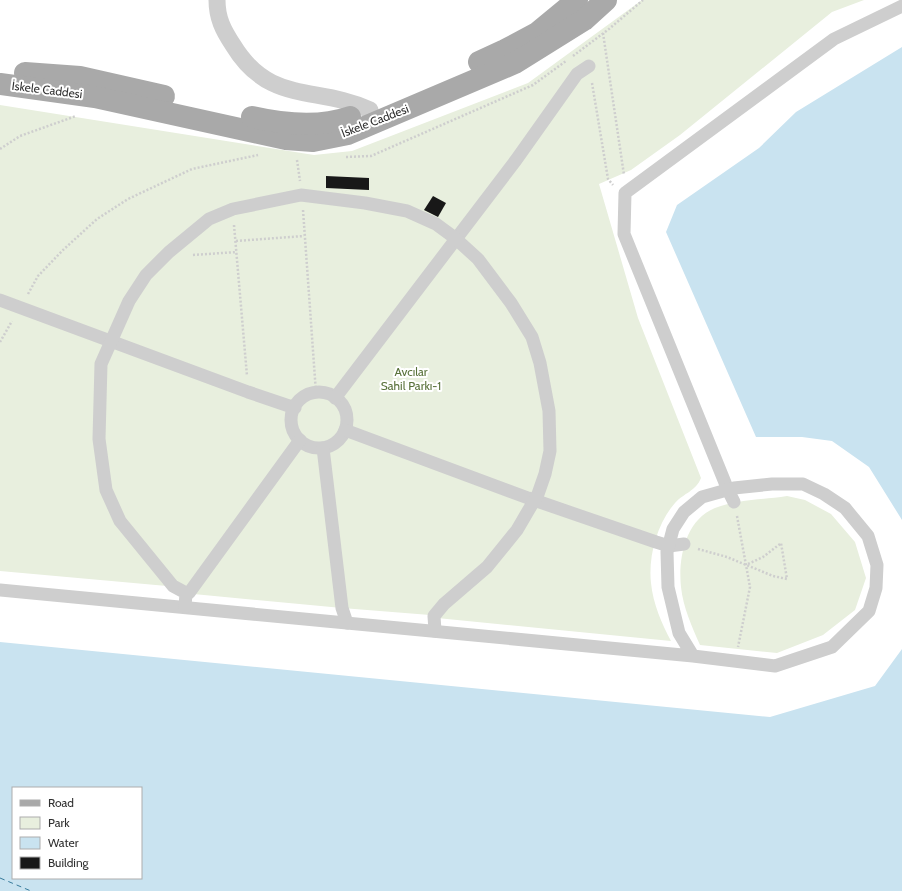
<svg xmlns="http://www.w3.org/2000/svg" width="902" height="891" font-family="Cabin,sans-serif">
<style>
.green{fill:#e8efde}
.water{fill:#c9e3f0;fill-rule:evenodd}
.lines{fill:none;stroke-linecap:round;stroke-linejoin:round}
.ferry{stroke:#377b9b;stroke-width:1;stroke-dasharray:5 4;stroke-linecap:butt}
.building{fill:#181818}
.path{stroke:#cecece;stroke-width:2.5;stroke-dasharray:2 2;stroke-linecap:butt}
.pedestrian{stroke:#cecece;stroke-width:13}
.minor{stroke:#cecece;stroke-width:17}
.primary{stroke:#a9a9a9;stroke-width:22}
.labels{text-anchor:middle;stroke-width:4;stroke-linejoin:round;paint-order:stroke}
.street-label{font-size:12px;fill:#313131;stroke:#fff}
.park-label{font-size:12px;fill:#58713a;stroke:#fff}
</style>
<rect width="100%" height="100%" fill="#fff"/>
<g class="green">
<path d="M 642,0 L 864,0 L 832,12 L 680,135 L 631,170 L 599,184 L 638,318 L 701,478 C 696,491 684,493 675,503 C 657,523 648,557 651,583 C 653,604 662,624 671,641 L 437,618 L 430,615 L 342,608 L 183,593 L 178,587 L 0,571 L 0,105 L 314,155 L 352,151 L 528,83 Z"/>
<path d="M 787,496 L 805,500 L 831,514 L 855,542 L 866,578 L 855,610 L 823,635 L 777,653 L 700,645 C 692,627 683,607 681,587 C 678,559 685,520 715,508 C 738,499 763,500 787,496 Z"/>
</g>
<g class="water">
<path d="M 902,47 L 902,520 L 869,467 L 832,441 L 802,437 L 756,437 L 666,232 L 677,205 L 759,148 L 796,112 Z"/>
<path d="M 0,642 L 770,717 L 875,686 L 902,649 L 902,891 L 0,891 ZM 13,788 L 141,788 L 141,878 L 13,878 Z"/>
</g>
<g class="lines">
<path class="ferry" d="M 0,878 L 31,891"/>
</g>
<g class="building">
<path d="M 326,176 L 369,178 L 369,190 L 326,188 Z"/>
<path d="M 433,196 L 446,203 L 438,217 L 424,210 Z"/>
</g>
<g class="lines">
<g class="path">
<path d="M 603,33 L 624,175"/>
<path d="M 573,56 L 609,29 L 643,0"/>
<path d="M 592,83 L 608,179 L 613,185"/>
<path d="M 0,149 L 20,136 L 76,116"/>
<path d="M 346,157 L 371,156 L 533,85 L 566,61"/>
<path d="M 297,160 L 300,181"/>
<path d="M 303,210 L 316,393"/>
<path d="M 234,225 L 247,376"/>
<path d="M 236,241 L 304,236"/>
<path d="M 193,255 L 237,252"/>
<path d="M 28,294 L 38,276 L 63,250 L 97,219 L 128,199 L 192,169 L 258,155"/>
<path d="M 0,342 L 12,321"/>
<path d="M 737,516 L 750,587 L 738,647"/>
<path d="M 698,549 L 727,557 L 773,576 L 787,579 L 781,543"/>
<path d="M 748,564 L 763,557 L 780,544"/>
</g>
<g class="pedestrian">
<path d="M 0,300 L 248,392 L 295,408"/>
<circle cx="319" cy="420" r="28"/>
<path d="M 335,398 L 516,160 L 577,74 L 589,66"/>
<path d="M 345,430 L 528,498 L 656,542 L 669,546 L 684,544"/>
<path d="M 323,448 L 342,608 L 347,623"/>
<path d="M 734,502 L 728,490 L 624,234 L 625,193 L 834,39 L 902,6"/>
<path d="M 0,590 L 693,656 L 775,666 L 832,647 L 869,611 L 876,588 L 877,565 L 868,536 L 845,508 L 824,494 L 803,484 L 772,484 L 734,488 L 702,497 L 684,512 L 673,529 L 667,552 L 668,587 L 679,633 L 693,656"/>
<path d="M 186,593 L 189,593 L 300,440"/>
<path d="M 185,607 L 186,593 L 173,586 L 120,521 L 106,490 L 99,439 L 101,364 L 129,301 L 146,275 L 169,252 L 209,219 L 233,209 L 301,195 L 365,203 L 407,211 L 436,224 L 455,238 L 478,259 L 511,303 L 532,337 L 540,363 L 549,411 L 550,451 L 545,474 L 538,494 L 517,530 L 487,567 L 444,604 L 434,616 L 435,631"/>
</g>
<path class="minor" d="M 217,0 C 217,18 223,30 233,45 C 270,106 317,85 370,110"/>
<g class="primary">
<path d="M 479,62 L 505,50 L 537,33 L 577,0"/>
<path d="M 25,73 L 80,77 L 164,96"/>
<path d="M 0,84 L 95,97 L 286,139 L 313,141 L 348,134 L 515,63 L 584,20 L 606,0"/>
<path d="M 252,117 C 283,124 319,128 350,117"/>
</g>
</g>
<g class="labels">
<g class="street-label">
<text transform="translate(47 90) rotate(7)" y="4">İskele Caddesi</text>
<text transform="translate(375 121) rotate(-21)" y="4">İskele Caddesi</text>
</g>
<g class="park-label">
<text x="411" y="376">Avcılar<tspan x="411" dy="14">Sahil Parkı-1</tspan></text>
</g>
</g>
<rect x="12" y="787" width="130" height="92" fill="#ffffff" stroke="#adadad"/>
<rect x="20" y="800" width="20" height="6" fill="#a9a9a9" stroke="#adadad"/>
<text x="48" y="807" font-size="12" fill="#313131">Road</text>
<rect x="20" y="817" width="20" height="12" fill="#e8efde" stroke="#adadad"/>
<text x="48" y="827" font-size="12" fill="#313131">Park</text>
<rect x="20" y="837" width="20" height="12" fill="#c9e3f0" stroke="#adadad"/>
<text x="48" y="847" font-size="12" fill="#313131">Water</text>
<rect x="20" y="857" width="20" height="12" fill="#181818" stroke="#adadad"/>
<text x="48" y="867" font-size="12" fill="#313131">Building</text>
</svg>
